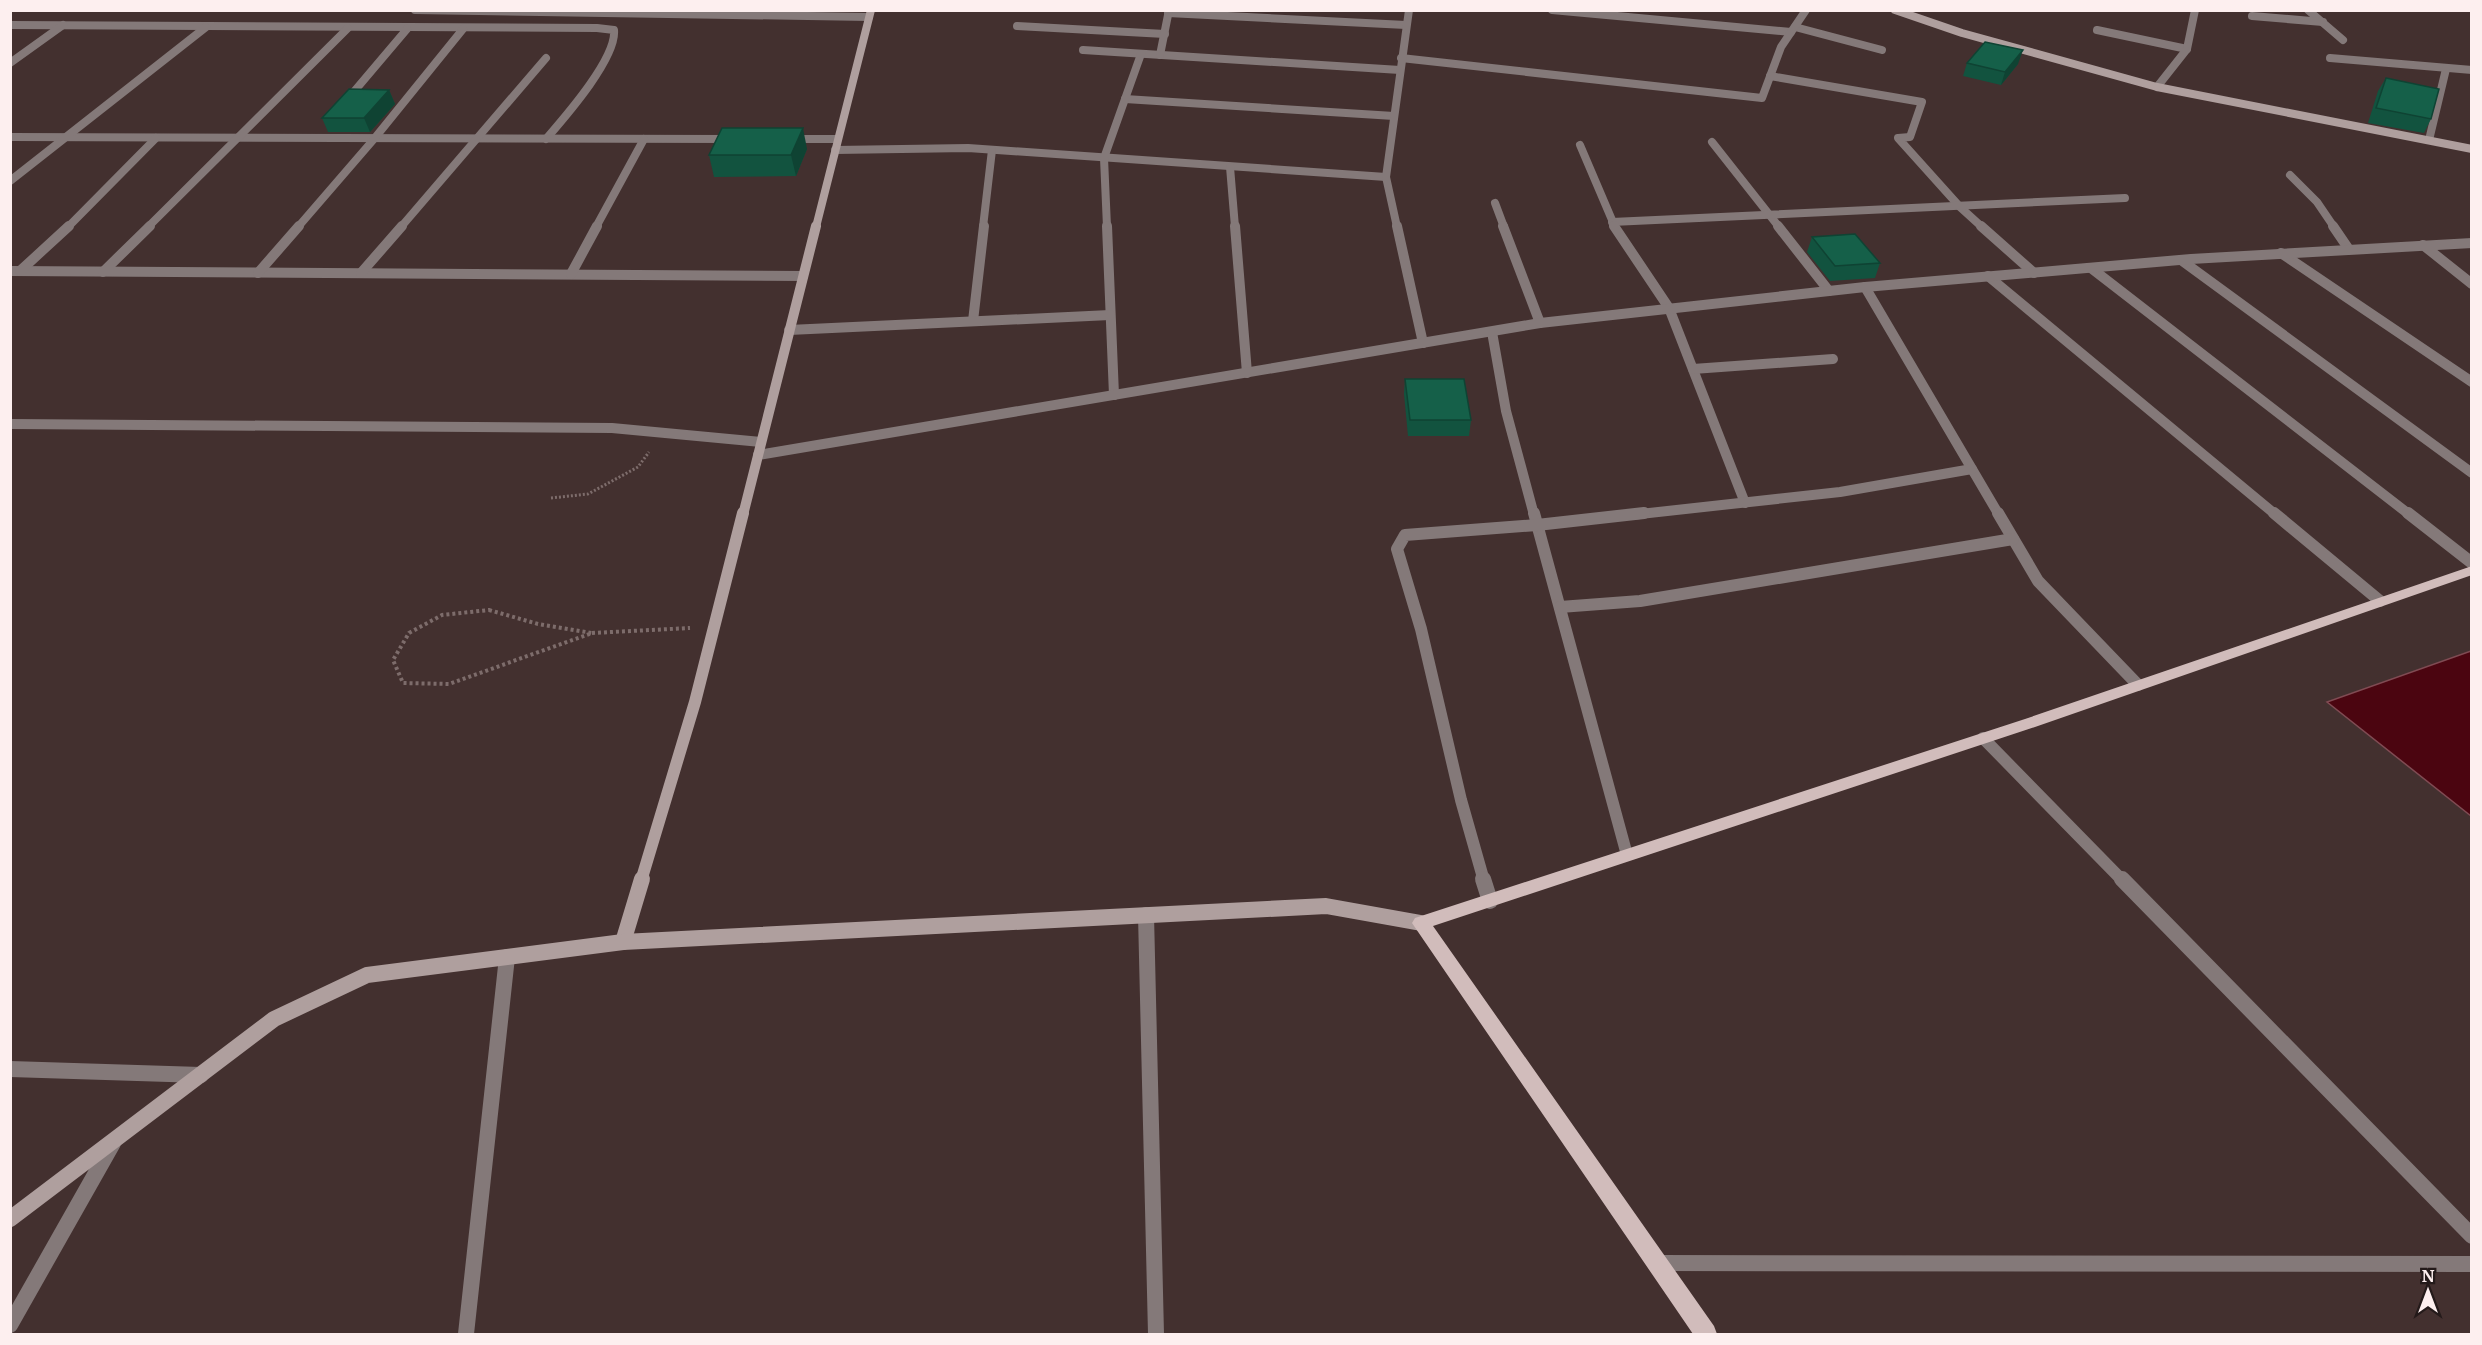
<svg xmlns="http://www.w3.org/2000/svg" width="2482" height="1345" font-family="Merriweather,serif">
<style>
.water{fill:#4b0510;stroke:#804b53;stroke-width:1.5}
.lines{fill:none;stroke-linecap:round;stroke-linejoin:round}
.path-far1{stroke:#7d6c6b;stroke-width:3;stroke-dasharray:2 2;stroke-linecap:butt}
.path{stroke:#7d6c6b;stroke-width:4;stroke-dasharray:3 3;stroke-linecap:butt}
.lane-far1{stroke:#847979;stroke-width:8}
.lane{stroke:#847979;stroke-width:16}
.street-far3{stroke:#847979;stroke-width:8}
.street-far2{stroke:#847979;stroke-width:10}
.street-far1{stroke:#847979;stroke-width:12}
.street{stroke:#847979;stroke-width:16}
.secondary-far3{stroke:#af9f9e;stroke-width:8}
.secondary-far2{stroke:#af9f9e;stroke-width:10}
.secondary-far1{stroke:#af9f9e;stroke-width:12}
.secondary{stroke:#af9f9e;stroke-width:16}
.primary{fill:#d1bcbb;fill-rule:evenodd}
.wall{fill:#12533f}
.shaded-wall{fill:#0f4333}
.building{fill:#156049;stroke:#0f4333;stroke-width:1.5}
</style>
<rect width="100%" height="100%" fill="#43302f"/>
<path class="water" d="M 2471,651 L 2472,651 L 2471,816 L 2327,702 Z"/>
<g class="lines">
<path class="path-far1" d="M 551,498 L 588,494 L 638,467 L 649,452"/>
<g class="path">
<path d="M 489,610 L 538,624 L 592,633 L 449,684 L 403,683 L 393,660 L 409,633 L 442,615 Z"/>
<path d="M 592,633 L 690,628"/>
</g>
<path class="lane-far1" d="M 415,10 L 869,17"/>
<g class="lane">
<path d="M 1146,915 L 1156,1334"/>
<path d="M 466,1334 L 507,957"/>
</g>
<g class="street-far3">
<path d="M 1552,10 L 1791,32"/>
<path d="M 2308,10 L 2343,40"/>
<path d="M 1168,13 L 1406,25"/>
<path d="M 2252,16 L 2323,22"/>
<path d="M 10,25 L 597,28 L 614,30 C 617,58 565,117 546,139"/>
<path d="M 1017,26 L 1165,34"/>
<path d="M 1795,27 L 1882,50"/>
<path d="M 2097,30 L 2187,49"/>
<path d="M 1083,50 L 1400,70"/>
<path d="M 1160,55 L 1169,10"/>
<path d="M 1401,58 L 1762,98 L 1781,47 L 1806,10"/>
<path d="M 2330,58 L 2472,70"/>
<path d="M 10,63 L 63,25"/>
<path d="M 1770,76 L 1922,102 L 1910,137 L 1898,138 L 1960,207 L 1982,227"/>
<path d="M 2157,87 L 2187,49 L 2195,10"/>
<path d="M 1125,99 L 1394,116"/>
<path d="M 346,101 L 407,29"/>
<path d="M 10,137 L 732,139"/>
<path d="M 789,139 L 837,139"/>
<path d="M 2429,140 L 2446,69"/>
<path d="M 1712,142 L 1779,227"/>
<path d="M 1580,145 L 1615,227"/>
<path d="M 835,150 L 968,148 L 1386,177"/>
<path d="M 1230,167 L 1235,227"/>
<path d="M 2290,175 L 2317,202 L 2334,227"/>
<path d="M 10,181 L 206,27"/>
<path d="M 1495,203 L 1504,227"/>
<path d="M 1612,222 L 2125,198"/>
<path d="M 68,227 L 156,138"/>
<path d="M 148,227 L 348,28"/>
<path d="M 298,227 L 374,139 L 463,29"/>
<path d="M 401,227 L 546,58"/>
<path d="M 596,227 L 644,139"/>
<path d="M 983,227 L 992,150"/>
<path d="M 1107,227 L 1104,158 L 1141,54"/>
<path d="M 1397,227 L 1386,177 L 1409,10"/>
</g>
<g class="street-far2">
<path d="M 1107,226 L 1114,395"/>
<path d="M 1235,226 L 1247,373"/>
<path d="M 1397,226 L 1423,343"/>
<path d="M 1503,226 L 1540,323"/>
<path d="M 1614,226 L 1669,308 L 1745,503"/>
<path d="M 1778,226 L 1829,291"/>
<path d="M 1981,226 L 2034,273"/>
<path d="M 2333,226 L 2348,248"/>
<path d="M 2423,245 L 2472,284"/>
<path d="M 2281,253 L 2472,382"/>
<path d="M 2181,260 L 2472,473"/>
<path d="M 2091,268 L 2410,515"/>
<path d="M 10,271 L 803,276"/>
<path d="M 20,271 L 69,226"/>
<path d="M 103,272 L 150,226"/>
<path d="M 258,273 L 299,226"/>
<path d="M 361,273 L 402,226"/>
<path d="M 571,274 L 597,226"/>
<path d="M 1988,276 L 2276,515"/>
<path d="M 1865,287 L 1999,515"/>
<path d="M 973,321 L 984,226"/>
<path d="M 789,330 L 1110,315"/>
<path d="M 1492,332 L 1506,411 L 1534,515"/>
<path d="M 1693,369 L 1833,359"/>
<path d="M 10,424 L 612,428 L 761,442"/>
<path d="M 758,455 L 1540,323 L 1865,287 L 2191,259 L 2472,243"/>
<path d="M 1631,515 L 1840,492 L 1972,469"/>
</g>
<g class="street-far1">
<path d="M 1534,513 L 1627,855"/>
<path d="M 1998,513 L 2038,581 L 2138,685"/>
<path d="M 2274,513 L 2380,601"/>
<path d="M 2408,513 L 2472,563"/>
<path d="M 1560,607 L 1640,601 L 2013,539"/>
<path d="M 1983,738 L 2123,881"/>
<path d="M 1484,881 L 1461,800 L 1421,629 L 1397,549 L 1405,535 L 1537,525 L 1644,513"/>
</g>
<g class="street">
<path d="M 1483,879 L 1490,901"/>
<path d="M 2122,879 L 2472,1236"/>
<path d="M 10,1069 L 201,1075"/>
<path d="M 1656,1263 L 2472,1264"/>
<path d="M 10,1325 L 113,1143"/>
</g>
<g class="secondary-far3">
<path d="M 1895,10 L 1962,33 L 2157,87 L 2472,149"/>
<path d="M 816,227 L 871,10"/>
</g>
<path class="secondary-far2" d="M 743,515 L 816,226"/>
<path class="secondary-far1" d="M 641,881 L 695,702 L 743,513"/>
<g class="secondary">
<path d="M 623,942 L 642,879"/>
<path d="M 10,1219 L 274,1019 L 367,975 L 623,942 L 1326,906 L 1421,923"/>
</g>
<path class="primary" d="M 2472,566 L 2472,575 L 2035,727 L 1433,926 L 1714,1326 L 1717,1334 L 1693,1334 L 1412,923 L 1415,918 L 2025,719 Z"/>
</g>
<g class="wall">
<path d="M 1967,63 L 2018,64 L 2001,85 L 1963,76 Z"/>
<path d="M 2386,78 L 2431,119 L 2424,133 L 2368,123 L 2378,91 Z"/>
<path d="M 389,90 L 395,104 L 370,132 L 328,132 L 322,118 Z"/>
<path d="M 807,149 L 796,176 L 714,177 L 709,155 Z"/>
<path d="M 1812,237 L 1880,263 L 1875,278 L 1830,281 L 1807,252 Z"/>
<path d="M 1405,379 L 1471,420 L 1469,436 L 1408,436 L 1404,394 Z"/>
</g>
<g class="shaded-wall">
<path d="M 2023,50 L 2018,64 L 2001,85 L 2005,72 Z"/>
<path d="M 389,90 L 395,104 L 370,132 L 364,118 Z"/>
<path d="M 803,128 L 807,149 L 796,176 L 791,155 Z"/>
</g>
<g class="building">
<path d="M 1985,42 L 2023,50 L 2005,72 L 1967,63 Z"/>
<path d="M 2386,78 L 2439,89 L 2431,119 L 2376,108 Z"/>
<path d="M 349,89 L 389,90 L 364,118 L 322,118 Z"/>
<path d="M 722,128 L 803,128 L 791,155 L 709,155 Z"/>
<path d="M 1855,234 L 1880,263 L 1835,266 L 1812,237 Z"/>
<path d="M 1405,379 L 1464,379 L 1471,420 L 1410,420 Z"/>
</g>
<rect width="2482" height="1345" fill="none" stroke="#fdefef" stroke-width="24"/>
<g transform="translate(2428 1291)" stroke="#241a1a" stroke-width="4.5" paint-order="stroke">
<path d="M0-4.5L10 22L0 15L-10 22Z" fill="#fdefef"/>
<text y="-9" font-size="16" font-weight="bold" text-anchor="middle" fill="#fdefef">N</text>
</g>
</svg>
